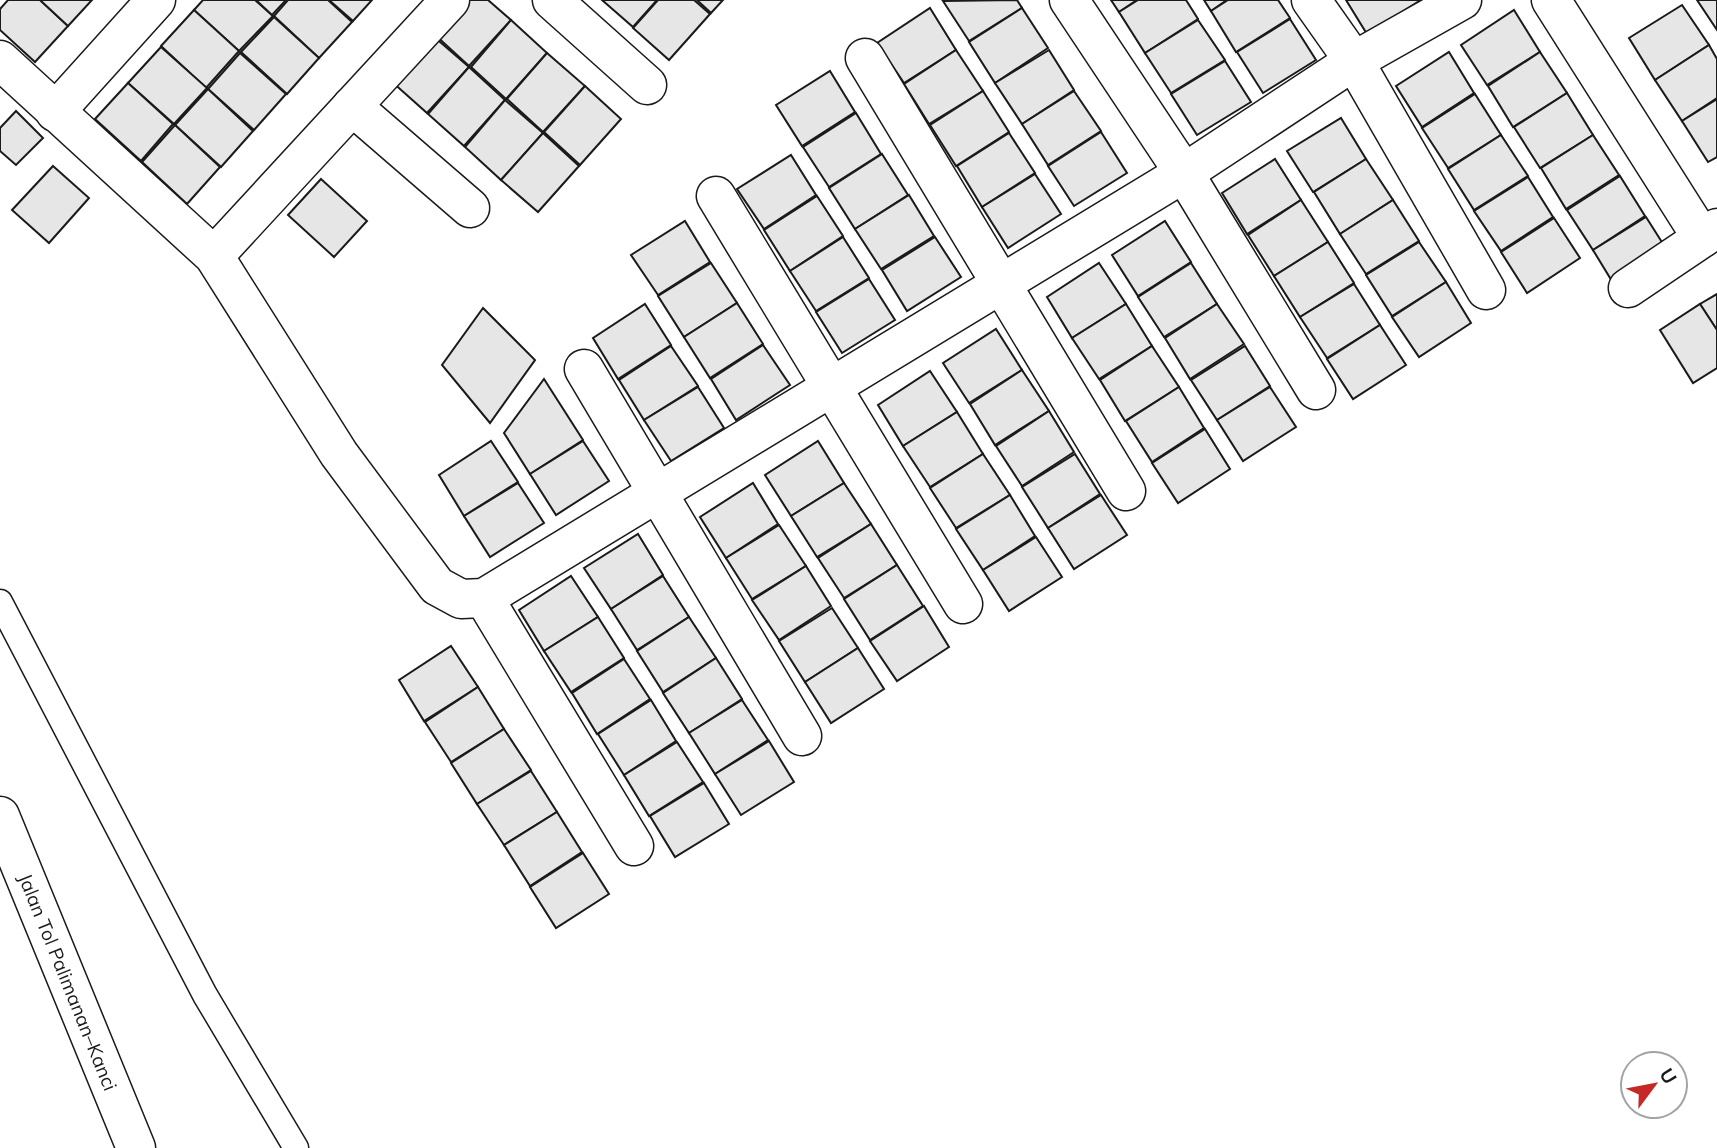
<svg xmlns="http://www.w3.org/2000/svg" width="1717" height="1148" font-family="Mulish,sans-serif">
<style>
.building{fill:#e6e6e6;stroke:#1a1a1a;stroke-width:2}
.lines{fill:none;stroke-linecap:round;stroke-linejoin:round}
.lane-casing{stroke:#1a1a1a;stroke-width:27}
.street-casing{stroke:#1a1a1a;stroke-width:41}
.highway-casing{stroke:#1a1a1a;stroke-width:41}
.lane{stroke:#fff;stroke-width:24}
.street{stroke:#fff;stroke-width:38}
.highway{stroke:#fff;stroke-width:38}
.labels{text-anchor:middle;stroke-width:5;stroke-linejoin:round;paint-order:stroke}
.street-label{font-size:19px;fill:#1a1a1a;stroke:#fff}
</style>
<rect width="100%" height="100%" fill="#fff"/>
<g class="building">
<path d="M 8,0 L 40,0 L 68,26 L 35,62 L 0,30 L 0,9 Z"/>
<path d="M 40,0 L 92,0 L 68,26 Z"/>
<path d="M 203,0 L 255,0 L 273,16 L 239,51 L 194,10 Z"/>
<path d="M 256,0 L 286,0 L 272,15 Z"/>
<path d="M 288,0 L 328,0 L 352,22 L 319,58 L 274,16 Z"/>
<path d="M 329,0 L 372,0 L 353,21 Z"/>
<path d="M 463,0 L 488,0 L 511,20 L 469,66 L 433,33 Z"/>
<path d="M 602,0 L 657,0 L 633,27 Z"/>
<path d="M 658,0 L 694,0 L 710,14 L 669,60 L 633,28 Z"/>
<path d="M 697,0 L 723,0 L 711,13 Z"/>
<path d="M 1017,0 L 1022,8 L 969,41 L 943,1 Z"/>
<path d="M 1111,0 L 1137,0 L 1119,12 Z"/>
<path d="M 1138,0 L 1186,0 L 1198,19 L 1145,53 L 1119,12 Z"/>
<path d="M 1204,0 L 1227,0 L 1211,11 Z"/>
<path d="M 1228,0 L 1278,0 L 1290,18 L 1236,52 L 1211,11 Z"/>
<path d="M 1346,0 L 1421,0 L 1367,34 Z"/>
<path d="M 1697,0 L 1717,0 L 1717,30 Z"/>
<path d="M 1682,5 L 1709,45 L 1655,80 L 1629,38 Z"/>
<path d="M 930,8 L 956,50 L 904,83 L 877,43 Z"/>
<path d="M 1022,8 L 1048,48 L 995,83 L 969,42 Z"/>
<path d="M 194,10 L 239,51 L 206,88 L 161,46 Z"/>
<path d="M 1514,10 L 1540,52 L 1487,85 L 1461,45 Z"/>
<path d="M 274,17 L 319,58 L 287,94 L 241,52 Z"/>
<path d="M 1290,19 L 1316,60 L 1263,93 L 1237,52 Z"/>
<path d="M 511,20 L 547,53 L 506,99 L 471,67 Z"/>
<path d="M 1198,20 L 1225,60 L 1171,93 L 1145,53 Z"/>
<path d="M 432,35 L 469,67 L 427,113 L 391,81 Z"/>
<path d="M 1709,45 L 1717,59 L 1717,98 L 1682,121 L 1655,80 Z"/>
<path d="M 161,47 L 207,88 L 174,124 L 128,83 Z"/>
<path d="M 956,50 L 983,91 L 929,124 L 904,84 Z"/>
<path d="M 1049,50 L 1074,90 L 1022,124 L 995,83 Z"/>
<path d="M 1449,52 L 1474,93 L 1422,127 L 1396,86 Z"/>
<path d="M 1540,52 L 1567,93 L 1513,127 L 1488,86 Z"/>
<path d="M 240,53 L 286,94 L 254,130 L 208,89 Z"/>
<path d="M 547,53 L 585,86 L 543,132 L 507,99 Z"/>
<path d="M 1225,61 L 1251,102 L 1197,135 L 1171,94 Z"/>
<path d="M 469,67 L 505,100 L 464,146 L 428,114 Z"/>
<path d="M 830,71 L 855,112 L 802,146 L 776,105 Z"/>
<path d="M 128,83 L 173,124 L 141,161 L 95,119 Z"/>
<path d="M 585,86 L 621,119 L 580,165 L 544,132 Z"/>
<path d="M 208,89 L 253,131 L 221,167 L 175,125 Z"/>
<path d="M 983,91 L 1009,132 L 956,166 L 930,125 Z"/>
<path d="M 1074,91 L 1101,131 L 1048,165 L 1022,124 Z"/>
<path d="M 1567,93 L 1593,135 L 1540,168 L 1514,127 Z"/>
<path d="M 1475,94 L 1501,135 L 1448,168 L 1422,128 Z"/>
<path d="M 1717,99 L 1717,157 L 1708,162 L 1682,121 Z"/>
<path d="M 505,100 L 543,133 L 501,180 L 465,147 Z"/>
<path d="M 16,111 L 43,138 L 16,165 L 0,151 L 0,128 Z"/>
<path d="M 856,113 L 881,154 L 829,187 L 803,147 Z"/>
<path d="M 1341,118 L 1366,159 L 1313,192 L 1287,151 Z"/>
<path d="M 175,125 L 220,167 L 187,204 L 142,162 Z"/>
<path d="M 1101,132 L 1127,173 L 1074,206 L 1048,166 Z"/>
<path d="M 543,133 L 579,166 L 538,212 L 501,180 Z"/>
<path d="M 1009,133 L 1035,173 L 982,207 L 957,166 Z"/>
<path d="M 1501,135 L 1528,176 L 1474,210 L 1448,169 Z"/>
<path d="M 1593,135 L 1619,175 L 1566,209 L 1541,168 Z"/>
<path d="M 882,154 L 908,195 L 855,229 L 829,188 Z"/>
<path d="M 791,155 L 816,195 L 764,229 L 737,189 Z"/>
<path d="M 1275,159 L 1301,200 L 1247,234 L 1222,193 Z"/>
<path d="M 1366,159 L 1393,200 L 1340,234 L 1314,192 Z"/>
<path d="M 53,166 L 89,198 L 49,243 L 12,210 Z"/>
<path d="M 1035,174 L 1061,214 L 1008,248 L 982,207 Z"/>
<path d="M 1620,176 L 1645,216 L 1593,250 L 1567,210 Z"/>
<path d="M 1528,177 L 1553,217 L 1501,251 L 1474,211 Z"/>
<path d="M 321,179 L 367,221 L 334,257 L 288,215 Z"/>
<path d="M 909,195 L 934,236 L 881,269 L 855,229 Z"/>
<path d="M 817,196 L 843,236 L 790,271 L 764,230 Z"/>
<path d="M 1301,200 L 1328,242 L 1274,276 L 1248,235 Z"/>
<path d="M 1393,200 L 1419,241 L 1366,274 L 1340,234 Z"/>
<path d="M 1646,217 L 1672,258 L 1618,291 L 1593,250 Z"/>
<path d="M 1554,218 L 1580,258 L 1527,293 L 1501,252 Z"/>
<path d="M 685,221 L 710,262 L 658,295 L 631,255 Z"/>
<path d="M 1165,221 L 1191,262 L 1138,296 L 1112,255 Z"/>
<path d="M 843,237 L 869,278 L 816,311 L 790,271 Z"/>
<path d="M 935,237 L 961,277 L 907,311 L 882,270 Z"/>
<path d="M 1328,242 L 1354,283 L 1300,317 L 1274,276 Z"/>
<path d="M 1419,242 L 1446,282 L 1392,316 L 1366,275 Z"/>
<path d="M 711,263 L 737,303 L 684,337 L 658,296 Z"/>
<path d="M 1099,263 L 1126,304 L 1072,338 L 1047,297 Z"/>
<path d="M 1191,263 L 1217,304 L 1164,337 L 1138,297 Z"/>
<path d="M 869,279 L 895,320 L 842,353 L 816,312 Z"/>
<path d="M 1446,282 L 1471,323 L 1419,357 L 1392,317 Z"/>
<path d="M 1354,284 L 1380,325 L 1327,358 L 1300,317 Z"/>
<path d="M 1717,294 L 1717,330 L 1700,304 Z"/>
<path d="M 737,303 L 763,344 L 710,378 L 684,337 Z"/>
<path d="M 645,304 L 671,345 L 618,379 L 593,338 Z"/>
<path d="M 1126,304 L 1152,346 L 1099,379 L 1072,338 Z"/>
<path d="M 1217,304 L 1244,344 L 1190,379 L 1165,338 Z"/>
<path d="M 1700,304 L 1717,330 L 1717,368 L 1693,383 L 1660,330 Z"/>
<path d="M 483,308 L 535,360 L 490,423 L 442,365 Z"/>
<path d="M 1380,325 L 1406,365 L 1353,399 L 1327,359 Z"/>
<path d="M 996,329 L 1022,370 L 969,403 L 943,363 Z"/>
<path d="M 763,345 L 790,385 L 736,420 L 711,379 Z"/>
<path d="M 671,346 L 698,386 L 644,420 L 619,380 Z"/>
<path d="M 1152,346 L 1179,387 L 1125,421 L 1100,380 Z"/>
<path d="M 1245,346 L 1270,386 L 1217,420 L 1191,380 Z"/>
<path d="M 1022,370 L 1049,411 L 995,445 L 970,404 Z"/>
<path d="M 930,371 L 957,412 L 903,446 L 878,405 Z"/>
<path d="M 544,379 L 583,440 L 530,474 L 504,433 Z"/>
<path d="M 698,387 L 724,428 L 671,461 L 644,420 Z"/>
<path d="M 1179,387 L 1204,428 L 1152,462 L 1126,421 Z"/>
<path d="M 1270,387 L 1296,427 L 1243,461 L 1217,420 Z"/>
<path d="M 1049,411 L 1074,452 L 1022,486 L 996,446 Z"/>
<path d="M 957,412 L 983,454 L 930,487 L 903,446 Z"/>
<path d="M 1205,429 L 1230,469 L 1178,503 L 1152,463 Z"/>
<path d="M 491,441 L 518,482 L 464,516 L 439,475 Z"/>
<path d="M 583,441 L 609,481 L 556,515 L 530,474 Z"/>
<path d="M 818,441 L 844,483 L 791,516 L 765,475 Z"/>
<path d="M 983,454 L 1010,495 L 956,528 L 930,488 Z"/>
<path d="M 1075,454 L 1100,494 L 1048,528 L 1022,487 Z"/>
<path d="M 518,483 L 544,523 L 490,557 L 464,516 Z"/>
<path d="M 753,483 L 778,524 L 726,558 L 700,517 Z"/>
<path d="M 844,483 L 871,524 L 817,557 L 791,516 Z"/>
<path d="M 1010,495 L 1035,536 L 983,570 L 956,529 Z"/>
<path d="M 1101,495 L 1127,535 L 1074,569 L 1048,528 Z"/>
<path d="M 871,524 L 897,565 L 844,598 L 818,558 Z"/>
<path d="M 779,525 L 806,566 L 752,599 L 726,558 Z"/>
<path d="M 638,534 L 663,575 L 611,609 L 584,568 Z"/>
<path d="M 1036,537 L 1062,577 L 1009,611 L 983,570 Z"/>
<path d="M 897,565 L 923,606 L 870,640 L 844,599 Z"/>
<path d="M 806,566 L 831,606 L 779,640 L 752,600 Z"/>
<path d="M 571,576 L 598,617 L 544,651 L 519,610 Z"/>
<path d="M 663,576 L 689,617 L 637,650 L 611,609 Z"/>
<path d="M 924,606 L 949,647 L 897,681 L 870,641 Z"/>
<path d="M 832,608 L 858,648 L 805,682 L 779,641 Z"/>
<path d="M 598,617 L 624,658 L 571,692 L 544,651 Z"/>
<path d="M 689,617 L 716,658 L 663,692 L 637,651 Z"/>
<path d="M 451,646 L 478,687 L 424,721 L 399,680 Z"/>
<path d="M 858,648 L 884,689 L 831,723 L 805,682 Z"/>
<path d="M 716,658 L 742,699 L 689,733 L 663,693 Z"/>
<path d="M 624,659 L 650,699 L 597,734 L 572,693 Z"/>
<path d="M 478,687 L 504,729 L 451,762 L 425,722 Z"/>
<path d="M 651,700 L 676,741 L 624,775 L 598,734 Z"/>
<path d="M 742,700 L 768,740 L 715,774 L 689,733 Z"/>
<path d="M 504,729 L 531,770 L 477,804 L 451,763 Z"/>
<path d="M 769,741 L 794,782 L 741,815 L 715,774 Z"/>
<path d="M 677,742 L 703,782 L 649,816 L 624,775 Z"/>
<path d="M 531,771 L 557,812 L 504,845 L 477,804 Z"/>
<path d="M 704,783 L 729,824 L 675,857 L 650,816 Z"/>
<path d="M 557,812 L 582,852 L 530,886 L 504,845 Z"/>
<path d="M 583,853 L 609,894 L 556,928 L 530,887 Z"/>
</g>
<g class="lines">
<defs>
<path id="lane" d="M 0,602 L 205,995 L 296,1148"/>
<g id="street">
<path d="M 552,0 L 647,85"/>
<path d="M 1069,0 L 1184,173 L 1316,390"/>
<path d="M 1311,0 L 1354,61 L 1486,290"/>
<path d="M 1551,0 L 1702,238"/>
<path d="M 865,58 L 1126,491"/>
<path d="M 0,60 L 214,256 L 339,454 L 437,586 L 461,599 L 484,598 L 1184,173 L 1354,61 L 1462,0"/>
<path d="M 352,106 L 470,208"/>
<path d="M 55,112 L 156,0"/>
<path d="M 716,196 L 963,604"/>
<path d="M 214,256 L 450,0"/>
<path d="M 1628,288 L 1717,228"/>
<path d="M 584,369 L 802,736"/>
<path d="M 484,598 L 634,846"/>
</g>
<path id="highway" d="M 0,816 L 136,1148"/>
</defs>
<use href="#lane" class="lane-casing"/>
<use href="#street" class="street-casing"/>
<use href="#highway" class="highway-casing"/>
<use href="#lane" class="lane"/>
<use href="#street" class="street"/>
<use href="#highway" class="highway"/>
</g>
<g class="labels">
<g class="street-label">
<text transform="translate(68 982) rotate(68)" y="7">Jalan Tol Palimanan–Kanci</text>
</g>
</g>
<g transform="translate(1654 1085) rotate(58)"><circle r="33" fill="#ffffff" stroke="#a3a3a3" stroke-width="2"/>
<path d="M0-5L12 26L0 18L-12 26Z" fill="#c62828"/>
<text y="-10" font-size="19" font-weight="bold" text-anchor="middle" fill="#1a1a1a">U</text>
</g>
</svg>
